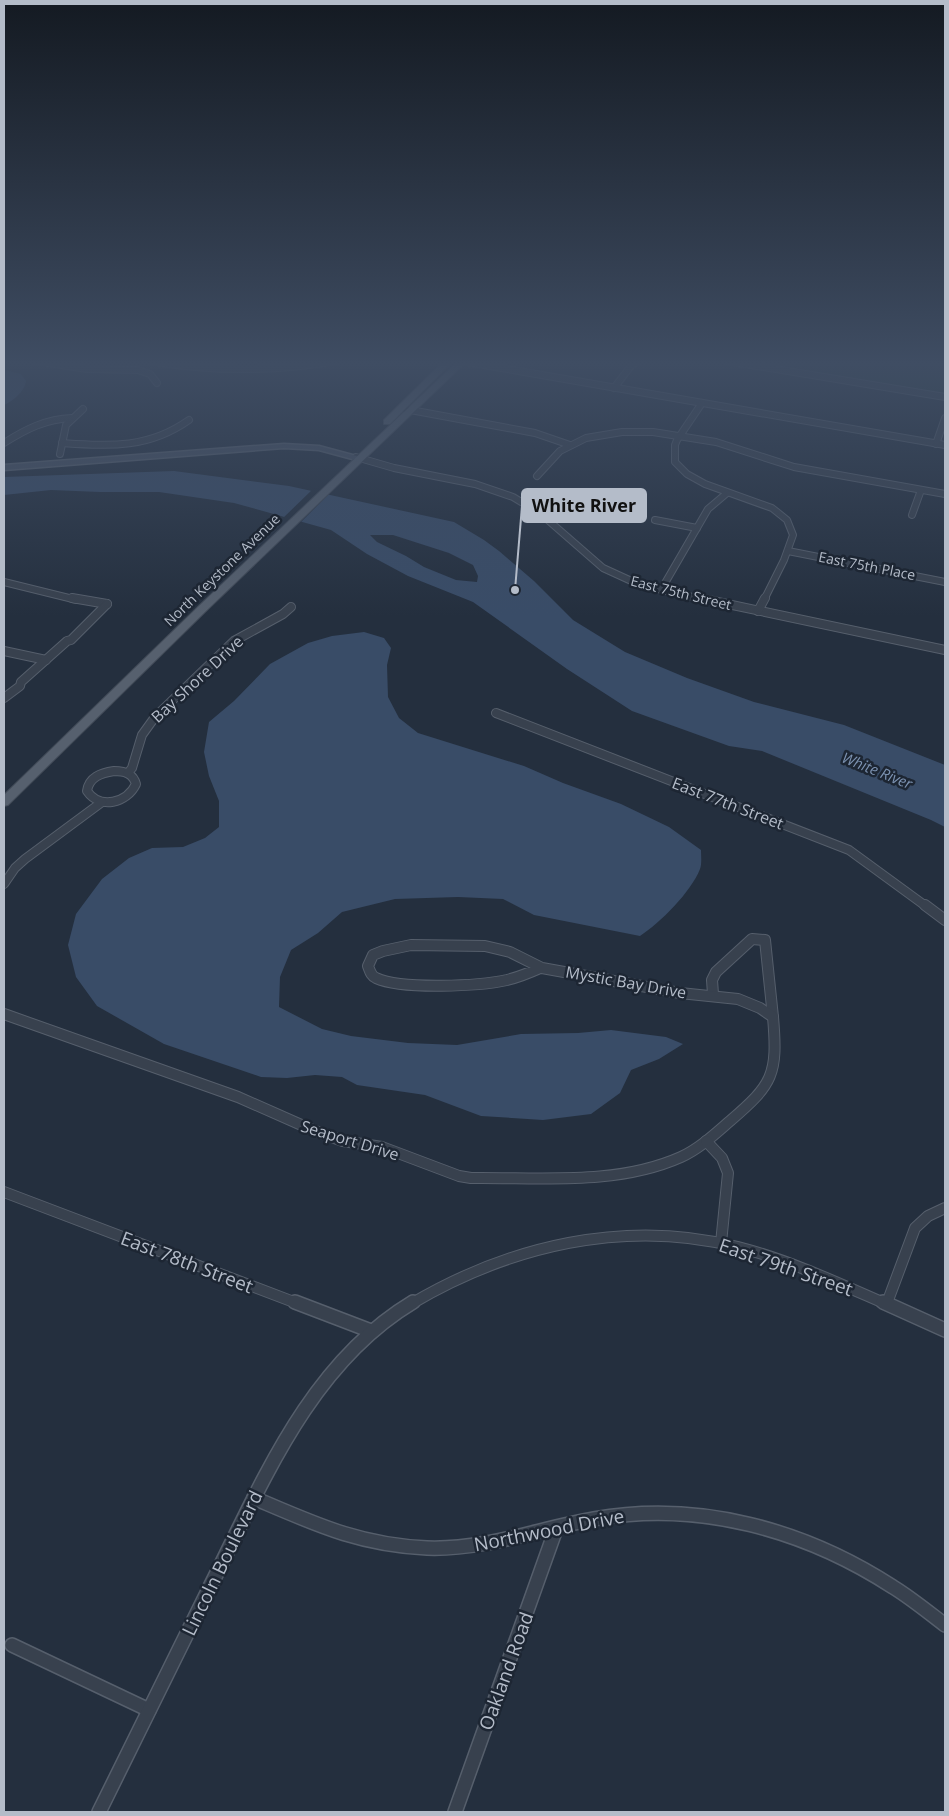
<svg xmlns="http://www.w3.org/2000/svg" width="949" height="1816" font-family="'Open Sans',sans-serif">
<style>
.green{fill:#263c3f}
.water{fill:#394c67;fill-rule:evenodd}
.pier{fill:#242f3e}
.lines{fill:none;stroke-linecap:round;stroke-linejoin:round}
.street-far3-casing{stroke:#565f6c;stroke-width:8}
.street-far2-casing{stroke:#565f6c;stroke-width:10}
.street-far1-casing{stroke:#565f6c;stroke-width:12}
.street-casing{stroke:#565f6c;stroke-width:16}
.secondary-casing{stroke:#565f6c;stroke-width:3}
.primary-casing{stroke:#414a57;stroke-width:2}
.street-far3{stroke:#38414e;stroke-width:6}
.street-far2{stroke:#38414e;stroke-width:8}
.street-far1{stroke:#38414e;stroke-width:10}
.street{stroke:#38414e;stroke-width:13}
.secondary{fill:#465061;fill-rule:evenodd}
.primary{fill:#56606e;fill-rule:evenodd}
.labels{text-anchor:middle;stroke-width:5;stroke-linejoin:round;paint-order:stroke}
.far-street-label{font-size:14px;fill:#b4bcc9;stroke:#1d2633}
.far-water-label{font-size:15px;font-style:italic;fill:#7c92b1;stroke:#1d2633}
.street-label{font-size:16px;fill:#b4bcc9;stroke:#1d2633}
.near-street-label{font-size:19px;fill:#b4bcc9;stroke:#1d2633}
.leader{fill:none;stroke:#b4bcc9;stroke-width:2}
.callout-dot{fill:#b4bcc9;stroke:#1d2633;stroke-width:2}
.callout{fill:#b4bcc9;stroke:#b4bcc9;stroke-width:2}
.callout-label{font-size:18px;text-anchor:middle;font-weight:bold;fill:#111}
</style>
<rect width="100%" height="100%" fill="#242f3e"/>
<path class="green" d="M 736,361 L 945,361 L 945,395 Z"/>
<g class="water">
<path d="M 4,370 L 21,374 L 26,381 C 25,391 13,401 4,405 Z"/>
<path d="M 174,471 L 289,486 L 454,522 L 484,540 L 499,551 L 534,581 L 573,620 L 625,652 L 687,678 L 754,702 L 844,725 L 945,765 L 945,827 L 931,820 L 762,751 L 729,746 L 632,711 L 567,669 L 473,602 L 408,576 L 367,554 L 331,530 L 234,503 L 159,492 L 100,492 L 51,490 L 4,495 L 4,477 ZM 370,535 L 393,535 L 449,553 L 473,565 L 478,576 L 477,582 L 456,580 L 424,567 L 406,556 L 377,542 Z"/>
<path d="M 364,632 L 384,638 L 391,648 L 387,665 L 388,697 L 399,718 L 418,733 L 524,766 L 563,783 L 621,804 L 669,827 L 701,850 C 701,855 702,864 700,869 C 691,892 660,923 640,936 L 534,915 L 503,899 L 458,897 L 395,899 L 342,912 L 318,933 L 291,950 L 280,977 L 279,1007 L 322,1029 L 351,1036 L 408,1043 L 457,1045 L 521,1034 L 578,1033 L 611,1030 L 666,1037 L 683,1044 L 659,1059 L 631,1070 L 620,1093 L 591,1114 L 543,1120 L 481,1116 L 425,1095 L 357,1085 L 342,1077 L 315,1075 L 287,1078 L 261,1077 L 164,1044 L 97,1006 L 76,977 L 68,945 L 76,914 L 102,879 L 129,858 L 152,848 L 183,847 L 205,838 L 219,827 L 219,801 L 209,776 L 204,752 L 209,722 L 234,701 L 270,664 L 308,643 L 332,636 Z"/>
</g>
<path class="pier" d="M 314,488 L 331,492 L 299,524 L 282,519 Z"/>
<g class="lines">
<defs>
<g id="street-far3">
<path d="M 36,361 L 87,369 L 138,370 L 150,374 L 157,383"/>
<path d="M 150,361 C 213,372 273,372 336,361"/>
<path d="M 461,361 L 945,445"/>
<path d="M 727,361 L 945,397"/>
<path d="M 614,388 L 631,366 L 638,361"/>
<path d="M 702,403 L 677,440 L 675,445 L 675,462 L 687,474 L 705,484 L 772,508 L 787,520 L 793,535 L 784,560 L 764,600"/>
<path d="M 405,409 L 535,433 L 570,445"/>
<path d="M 4,443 C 26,429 46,419 72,418"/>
<path d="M 62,443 C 110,446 148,449 189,420"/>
<path d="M 936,444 L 945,418"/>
<path d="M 60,454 L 66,425 L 83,409"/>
<path d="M 356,457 L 394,468 L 475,484 L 513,497 L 541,514 L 603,568 L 638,584 L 705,600"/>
<path d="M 537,476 L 560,451 L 586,438 L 622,432 L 653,432 L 716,442 L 794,467 L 945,494"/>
<path d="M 912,515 L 921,490"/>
<path d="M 655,520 L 697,528"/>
<path d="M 788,551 L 945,582"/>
<path d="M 4,582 L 77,600"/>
<path d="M 661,590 L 708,509 L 727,493"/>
</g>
<g id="street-far2">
<path d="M 72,598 L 107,604"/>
<path d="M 699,598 L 945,650"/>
<path d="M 758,611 L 765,598"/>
<path d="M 4,651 L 46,660"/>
<path d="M 4,698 L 20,686 L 21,682 L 67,641 L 71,640 L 107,604"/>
<path d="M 496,713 L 849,850 L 927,907"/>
<path d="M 114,771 C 124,771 133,773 136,784 C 127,803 100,810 87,791 C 89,777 101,773 114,771 Z"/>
<path d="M 128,773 L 132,768 L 142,735 L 155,717 L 234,641 L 283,614 L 291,607"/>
<path d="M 4,884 L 15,868 L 25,859 L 102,802"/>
</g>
<g id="street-far1">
<path d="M 925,905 L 945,920"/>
<path d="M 713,994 L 712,980 L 716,972 L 752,939 L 765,940 L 773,1017"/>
<path d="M 4,1014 L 238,1097 L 315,1131 L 343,1141 L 382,1147 L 459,1176 L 471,1178 C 540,1177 616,1186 681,1157 C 699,1149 715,1134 730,1121 C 773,1084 778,1075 773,1017 L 760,1008 L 738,999 L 680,993 L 542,968 L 510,952 L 485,946 L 411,945 L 383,951 L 373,955 L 368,966 C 370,971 371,976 376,978 C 402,990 480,986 507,980 C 519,977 529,973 540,968"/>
<path d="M 706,1141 L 722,1158 L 728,1173 L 721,1243"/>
<path d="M 4,1192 L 299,1304"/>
<path d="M 887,1303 L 915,1228 L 928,1216 L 945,1208"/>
<path d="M 411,1304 C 509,1246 625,1218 738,1247 C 789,1260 838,1283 886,1304"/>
</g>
<g id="street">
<path d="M 295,1302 L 371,1331"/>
<path d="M 883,1302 L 945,1330"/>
<path d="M 254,1498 C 315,1524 359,1545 427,1548 C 485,1550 538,1529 594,1519 C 699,1500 805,1530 893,1587 C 911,1598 928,1612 945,1625"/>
<path d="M 12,1645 L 149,1710"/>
<path d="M 99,1812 C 135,1738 172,1665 208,1591 C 261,1486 308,1365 413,1302"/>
<path d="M 455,1812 L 556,1529"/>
</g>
<path id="secondary" d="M 284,444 L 319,446 L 360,457 L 356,460 L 319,450 L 284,448 L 4,470 L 4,465 Z"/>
<g id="primary">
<path d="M 444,361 L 453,361 L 390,424 L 384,424 L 384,420 Z"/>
<path d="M 458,361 L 467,361 L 208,609 L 8,805 L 4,806 L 4,795 L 200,605 Z"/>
</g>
</defs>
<use href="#street-far3" class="street-far3-casing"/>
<use href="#street-far2" class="street-far2-casing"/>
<use href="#street-far1" class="street-far1-casing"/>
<use href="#street" class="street-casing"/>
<use href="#secondary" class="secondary-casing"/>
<use href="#primary" class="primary-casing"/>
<use href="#street-far3" class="street-far3"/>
<use href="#street-far2" class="street-far2"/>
<use href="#street-far1" class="street-far1"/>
<use href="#street" class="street"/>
<use href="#secondary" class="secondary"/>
<use href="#primary" class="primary"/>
</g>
<linearGradient id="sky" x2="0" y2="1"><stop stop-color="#141a22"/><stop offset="0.59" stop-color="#3f4d63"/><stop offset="1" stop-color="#3f4d63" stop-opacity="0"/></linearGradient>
<rect width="949" height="616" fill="url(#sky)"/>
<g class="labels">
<g class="far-street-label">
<text transform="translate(867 566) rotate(11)" y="5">East 75th Place</text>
<text transform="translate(222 570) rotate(-44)" y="5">North Keystone Avenue</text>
<text transform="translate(681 593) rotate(14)" y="5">East 75th Street</text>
</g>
<g class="far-water-label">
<text transform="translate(877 771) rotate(22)" y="5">White River</text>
</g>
<g class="street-label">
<text transform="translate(197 679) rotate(-43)" y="6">Bay Shore Drive</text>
<text transform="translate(728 803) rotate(21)" y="6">East 77th Street</text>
<text transform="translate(626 982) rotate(10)" y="6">Mystic Bay Drive</text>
<text transform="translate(350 1140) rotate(17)" y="6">Seaport Drive</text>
</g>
<g class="near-street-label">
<text transform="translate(187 1262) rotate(21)" y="7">East 78th Street</text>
<text transform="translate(786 1267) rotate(19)" y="7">East 79th Street</text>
<text transform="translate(549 1530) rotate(-11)" y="7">Northwood Drive</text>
<text transform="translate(222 1563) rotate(-64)" y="7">Lincoln Boulevard</text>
<text transform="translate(506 1671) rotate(-70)" y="7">Oakland Road</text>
</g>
</g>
<path class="leader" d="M515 590L522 506"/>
<circle class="callout-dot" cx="515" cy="590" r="5"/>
<rect class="callout" x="522" y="489" width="124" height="33" rx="5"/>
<g class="callout-label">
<text x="584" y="512">White River</text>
</g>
<rect width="949" height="1816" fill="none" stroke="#b4bcc9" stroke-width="10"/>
</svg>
